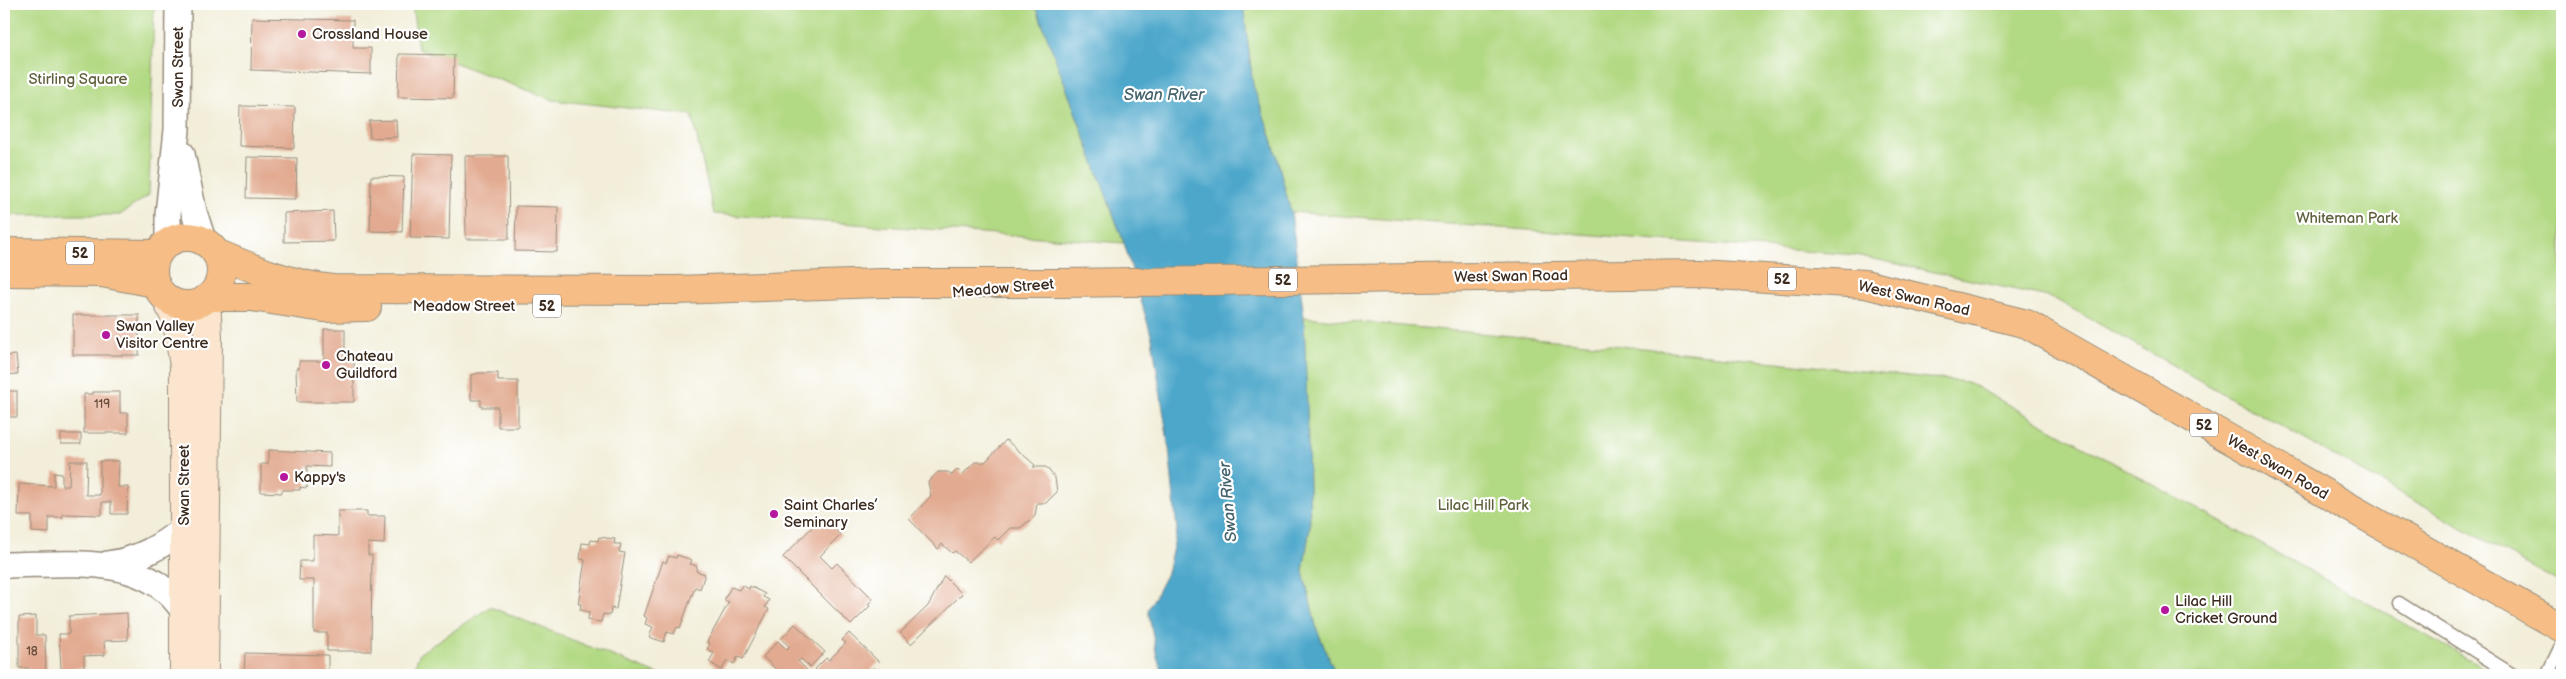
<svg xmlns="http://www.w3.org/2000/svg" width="2566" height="679" font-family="'Balsamiq Sans',sans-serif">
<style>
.green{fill:#b2d983;stroke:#768250}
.water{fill:#4da7cb;stroke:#446874}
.building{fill:#e2aa90}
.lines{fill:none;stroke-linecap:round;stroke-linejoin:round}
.lane-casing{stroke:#968c7c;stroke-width:15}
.street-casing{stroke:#968c7c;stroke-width:28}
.secondary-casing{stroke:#968c7c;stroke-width:30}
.primary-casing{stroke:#968c7c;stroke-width:30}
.lane{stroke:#fff;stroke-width:12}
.street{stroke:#fff;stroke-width:25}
.secondary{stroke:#fbe5cf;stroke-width:28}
.primary{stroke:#f6be86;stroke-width:28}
.poi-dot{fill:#b5179e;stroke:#fff;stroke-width:2}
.labels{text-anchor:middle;stroke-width:4.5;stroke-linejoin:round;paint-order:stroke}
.number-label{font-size:12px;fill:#654a3a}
.shield{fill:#fff;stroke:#766a62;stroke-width:1}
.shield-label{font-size:14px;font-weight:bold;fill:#3b2a1e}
.poi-label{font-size:15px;fill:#3b2a1e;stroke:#fff;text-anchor:start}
.street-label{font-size:15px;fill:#3b2a1e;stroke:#fff}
.park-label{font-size:15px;fill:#5f5f3c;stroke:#fff}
.water-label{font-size:16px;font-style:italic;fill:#43626c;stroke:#fff}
</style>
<rect width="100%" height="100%" fill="#fff"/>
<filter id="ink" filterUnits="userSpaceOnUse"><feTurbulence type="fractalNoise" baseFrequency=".02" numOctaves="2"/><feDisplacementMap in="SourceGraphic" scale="10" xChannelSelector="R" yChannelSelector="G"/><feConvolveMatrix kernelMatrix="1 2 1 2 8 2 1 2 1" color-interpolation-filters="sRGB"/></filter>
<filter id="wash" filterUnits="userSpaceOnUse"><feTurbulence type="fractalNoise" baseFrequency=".0096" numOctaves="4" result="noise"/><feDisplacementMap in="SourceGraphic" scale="20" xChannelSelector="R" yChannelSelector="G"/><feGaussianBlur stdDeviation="1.12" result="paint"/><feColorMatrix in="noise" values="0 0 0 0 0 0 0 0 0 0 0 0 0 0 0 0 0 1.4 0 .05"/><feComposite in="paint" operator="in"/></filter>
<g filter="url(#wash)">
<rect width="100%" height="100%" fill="#f2eed9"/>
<g class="green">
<path d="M 4,4 L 154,4 L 149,195 L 120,215 L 4,215 Z"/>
<path d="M 412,4 L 1035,4 L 1124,243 L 714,214 L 692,115 L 553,100 L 418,49 Z"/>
<path d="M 1243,4 L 2562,4 L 2562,584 L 2053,298 L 1856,255 L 1291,212 L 1272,139 L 1253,85 Z"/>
<path d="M 1304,317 L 1642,348 L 1967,382 L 2498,675 L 1336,675 L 1317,630 L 1303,571 L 1310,527 Z"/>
<path d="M 490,607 L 660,675 L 411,675 L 420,653 Z"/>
</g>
<path class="water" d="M 1035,4 L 1243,4 L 1253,85 L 1272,139 L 1291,212 L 1304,317 L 1307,406 L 1310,527 L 1303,571 L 1317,630 L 1336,675 L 1164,675 L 1157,657 L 1148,610 L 1167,573 L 1177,530 L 1169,448 L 1152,338 L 1124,243 Z"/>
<g id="blocks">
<g class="building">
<path d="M 252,18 L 353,20 L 353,48 L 371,48 L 371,74 L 251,70 Z"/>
<path d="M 399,54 L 454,55 L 453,98 L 398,97 Z"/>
<path d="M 240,106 L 295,107 L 294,148 L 239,146 Z"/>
<path d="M 396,120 L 397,137 L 370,138 L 369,121 Z"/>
<path d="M 413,154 L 451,155 L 449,239 L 410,238 Z"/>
<path d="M 465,156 L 508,156 L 509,239 L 466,239 Z"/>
<path d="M 247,157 L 297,158 L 296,199 L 246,198 Z"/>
<path d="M 371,176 L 404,177 L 402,232 L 370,231 Z"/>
<path d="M 516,206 L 558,207 L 557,252 L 515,251 Z"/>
<path d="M 333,211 L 334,241 L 284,242 L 284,213 Z"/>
<rect x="73" y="315" width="66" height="40"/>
<path d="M 324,329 L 345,329 L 345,361 L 354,361 L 354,402 L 297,402 L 296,368 L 299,368 L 299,361 L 324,361 Z"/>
<path d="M 16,355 L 18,374 L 4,375 L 4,356 Z"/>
<path d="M 479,373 L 498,373 L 498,381 L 518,381 L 518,427 L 498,427 L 498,407 L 481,407 L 481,400 L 471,400 L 471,375 Z"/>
<rect x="4" y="391" width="13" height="26"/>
<path d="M 93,392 L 120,392 L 120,413 L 128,413 L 128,433 L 84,433 L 84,394 L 93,394 Z"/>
<rect x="61" y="434" width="20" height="10"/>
<path d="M 1006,440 L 1035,465 L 1033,467 L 1046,467 L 1055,478 L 1057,492 L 1046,503 L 1037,503 L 1035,516 L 1020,528 L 1010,528 L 998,540 L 995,537 L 968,562 L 955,551 L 952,553 L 942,544 L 938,549 L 909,519 L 931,496 L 928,482 L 938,472 L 948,472 L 952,475 L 958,469 L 963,474 L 975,462 L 985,462 Z"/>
<path d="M 268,450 L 330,453 L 330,467 L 307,466 L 307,488 L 300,487 L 300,490 L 282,490 L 282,493 L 261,492 L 261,464 L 268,464 Z"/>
<path d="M 70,461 L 87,461 L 86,495 L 100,495 L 100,461 L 119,461 L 118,487 L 128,487 L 127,514 L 111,514 L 111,502 L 102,502 L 102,515 L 63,514 L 63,517 L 49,517 L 49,533 L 32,532 L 32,516 L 18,516 L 19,484 L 54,486 L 54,473 L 62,474 L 62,486 L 69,486 Z"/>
<path d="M 338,511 L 367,511 L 367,516 L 385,516 L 384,544 L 368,543 L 368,555 L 372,555 L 371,651 L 327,651 L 327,633 L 314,633 L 314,580 L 299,580 L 300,561 L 313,561 L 313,535 L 338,536 Z"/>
<path d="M 822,517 L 841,535 L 820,556 L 832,568 L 837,563 L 873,599 L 868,604 L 870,606 L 851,625 L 783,557 Z"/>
<path d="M 599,537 L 615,539 L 614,544 L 621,544 L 619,552 L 625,553 L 616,609 L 611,608 L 610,615 L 603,614 L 601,622 L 588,620 L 589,612 L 580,610 L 581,604 L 578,604 L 585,560 L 580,559 L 582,543 L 590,544 L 591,540 L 598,541 Z"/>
<path d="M 677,555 L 692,560 L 690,564 L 697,566 L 696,571 L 705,574 L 700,589 L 695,587 L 680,628 L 677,627 L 674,634 L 667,632 L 664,642 L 649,637 L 653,627 L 645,624 L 647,618 L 644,616 L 663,561 L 666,563 L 669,556 L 676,558 Z"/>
<path d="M 944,576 L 962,594 L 911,644 L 900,633 L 928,606 Z"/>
<path d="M 742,585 L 749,589 L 750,586 L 765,594 L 763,597 L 769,600 L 765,607 L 769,609 L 743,659 L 738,657 L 734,664 L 727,660 L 722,670 L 709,662 L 714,653 L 707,649 L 710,644 L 707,642 L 729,602 L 724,600 L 731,587 L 739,590 Z"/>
<path d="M 127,613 L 128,640 L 104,641 L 105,655 L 84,656 L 84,668 L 61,669 L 59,634 L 69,634 L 69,616 Z"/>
<path d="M 36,616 L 36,635 L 45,635 L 46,675 L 29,675 L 29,668 L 19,668 L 19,617 Z"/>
<path d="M 795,624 L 825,652 L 810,667 L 801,659 L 798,661 L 807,670 L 802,675 L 782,675 L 763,657 L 778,641 L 787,650 L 790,647 L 781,639 Z"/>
<path d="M 849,633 L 879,662 L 866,675 L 814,675 L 818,672 L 815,669 L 826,658 L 829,660 L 846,643 L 842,640 Z"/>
<path d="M 245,653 L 328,655 L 328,675 L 244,675 Z"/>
</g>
</g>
</g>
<g filter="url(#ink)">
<use href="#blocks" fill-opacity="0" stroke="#968c7c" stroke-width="1"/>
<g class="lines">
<defs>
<g id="lane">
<path d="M 2399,603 L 2513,675"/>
<path d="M 2547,675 L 2562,644"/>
</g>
<g id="street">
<path d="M 182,154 L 194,212 L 203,240"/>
<path d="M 168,242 L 168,214 L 177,130 L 178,4"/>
<path d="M 108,564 C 138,560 161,547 184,528"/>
<path d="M 4,565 C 66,565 146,551 184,612"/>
</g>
<g id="secondary">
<path d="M 166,298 L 177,322 L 184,366 L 184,675"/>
<path d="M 204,675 L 208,337 L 206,299"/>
</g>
<g id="primary">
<circle cx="187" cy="271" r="34"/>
<path d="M 4,252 L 157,254"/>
<path d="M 216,253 C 254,269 292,285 333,289 L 676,290 L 882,283 L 1064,283 L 1699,274 L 1865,284 L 2027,324 L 2562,628"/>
<path d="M 4,272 L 102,273 L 155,283"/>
<path d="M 209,297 L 251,297 L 324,308 L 367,307"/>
</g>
</defs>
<use href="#lane" class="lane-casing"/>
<use href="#street" class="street-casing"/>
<use href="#secondary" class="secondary-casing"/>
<use href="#primary" class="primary-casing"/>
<use href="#lane" class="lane"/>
<use href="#street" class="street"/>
<use href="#secondary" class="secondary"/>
<use href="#primary" class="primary"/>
</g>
</g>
<g class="poi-dot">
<circle cx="302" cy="34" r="5"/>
<circle cx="106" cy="335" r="5"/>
<circle cx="326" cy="365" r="5"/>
<circle cx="284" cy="477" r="5"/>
<circle cx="774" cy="514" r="5"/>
<circle cx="2165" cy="610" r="5"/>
</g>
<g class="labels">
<g class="number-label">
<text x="102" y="408">119</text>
<text x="32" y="655">18</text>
</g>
<g class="shield">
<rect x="66" y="241.5" width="28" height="23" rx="4"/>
<rect x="1768" y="267.5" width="28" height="23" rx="4"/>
<rect x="1269" y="268.5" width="28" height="23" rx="4"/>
<rect x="533" y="294.5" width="28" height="23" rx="4"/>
<rect x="2190" y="413.5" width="28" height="23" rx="4"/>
</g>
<g class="shield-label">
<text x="80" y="258">52</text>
<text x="1782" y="284">52</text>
<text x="1283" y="285">52</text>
<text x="547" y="311">52</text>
<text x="2204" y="430">52</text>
</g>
<g class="poi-label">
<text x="312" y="39">Crossland House</text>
<text x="116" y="331">Swan Valley<tspan x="116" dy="17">Visitor Centre</tspan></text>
<text x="336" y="361">Chateau<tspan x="336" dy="17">Guildford</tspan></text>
<text x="294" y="482">Kappy's</text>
<text x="784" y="510">Saint Charles’<tspan x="784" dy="17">Seminary</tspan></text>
<text x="2175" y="606">Lilac Hill<tspan x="2175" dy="17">Cricket Ground</tspan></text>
</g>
<g class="street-label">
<text transform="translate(178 67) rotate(-90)" y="5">Swan Street</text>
<text transform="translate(1511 276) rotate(-1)" y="5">West Swan Road</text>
<text transform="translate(1003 288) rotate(-5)" y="5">Meadow Street</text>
<text transform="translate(1914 298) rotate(13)" y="5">West Swan Road</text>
<text x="464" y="311">Meadow Street</text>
<text transform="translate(2278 467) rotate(30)" y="5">West Swan Road</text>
<text transform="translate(184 485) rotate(-90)" y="5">Swan Street</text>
</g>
<g class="park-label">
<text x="78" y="84">Stirling Square</text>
<text x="2347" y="223">Whiteman Park</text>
<text x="1483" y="510">Lilac Hill Park</text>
</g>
<g class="water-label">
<text x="1164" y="100">Swan River</text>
<text transform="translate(1227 502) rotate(-95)" y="6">Swan River</text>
</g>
</g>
<rect width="2566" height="679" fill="none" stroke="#fff" stroke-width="20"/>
</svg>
